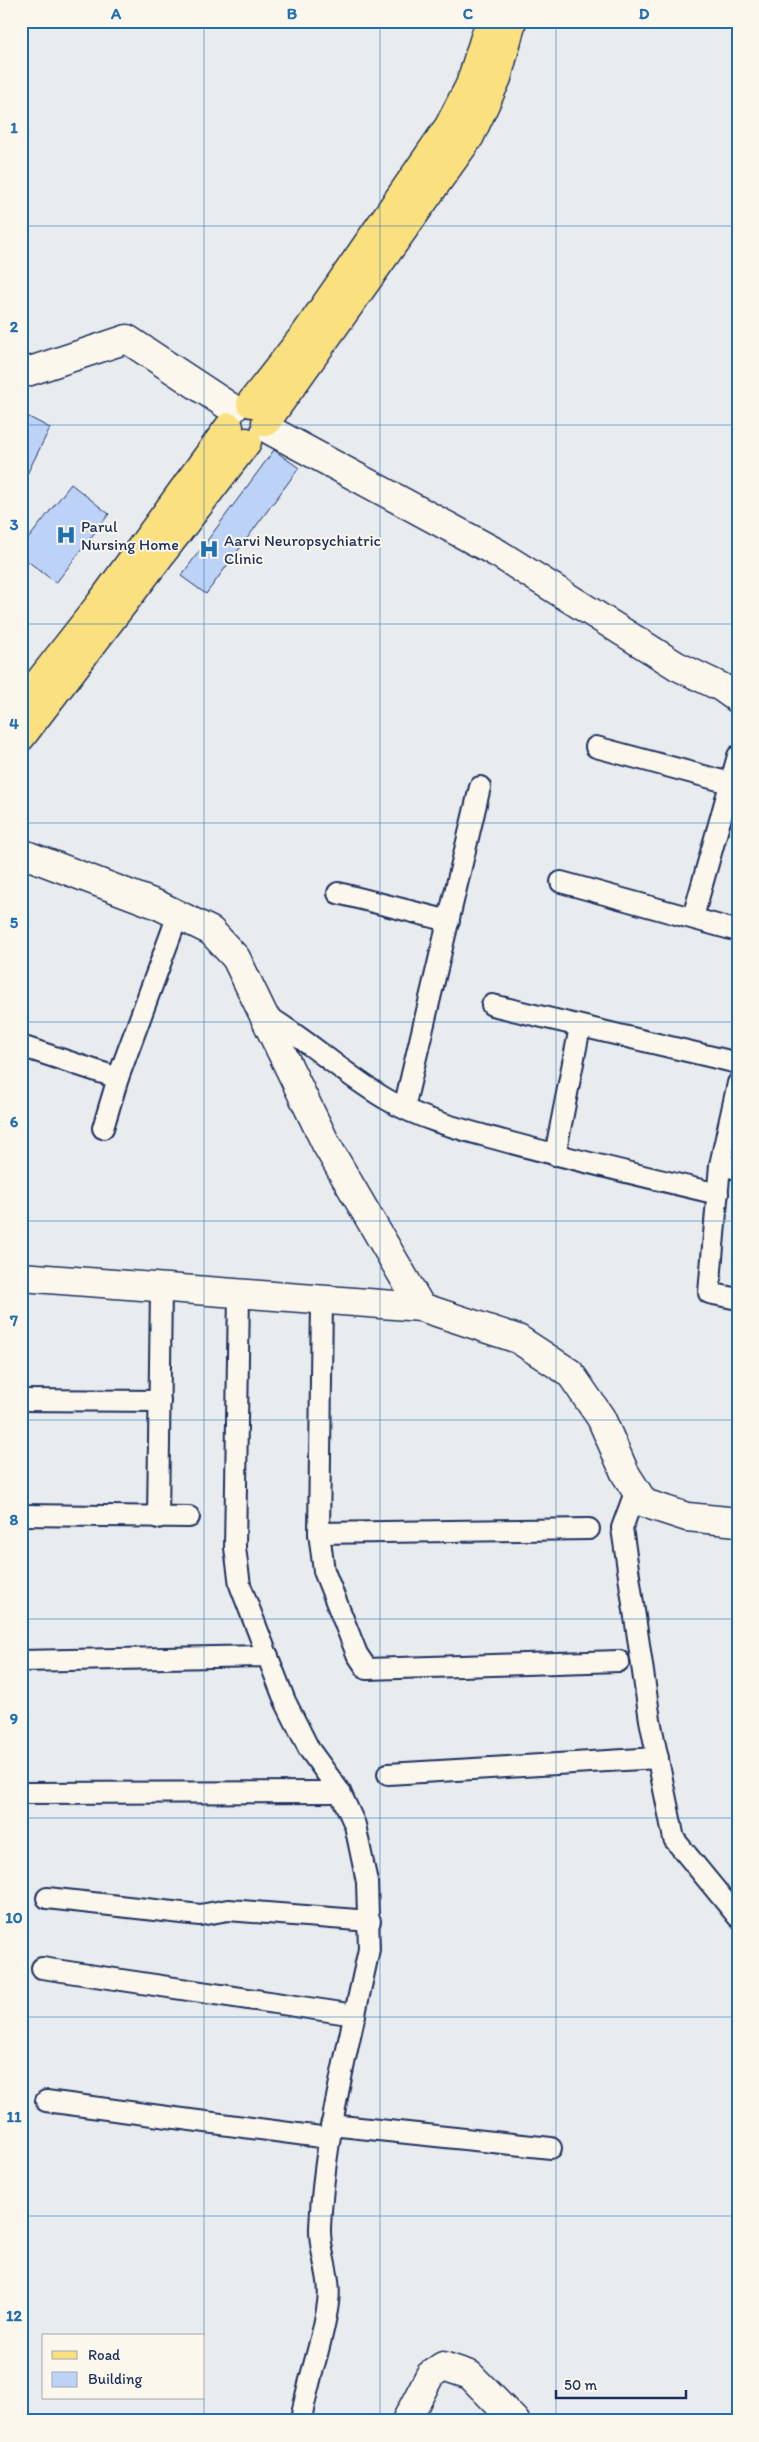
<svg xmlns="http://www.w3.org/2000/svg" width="759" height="2442" font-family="Itim,sans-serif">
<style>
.building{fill:#bdd2f7;stroke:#1b2f5e}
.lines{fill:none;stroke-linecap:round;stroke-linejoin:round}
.street-casing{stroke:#1b2f5e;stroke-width:24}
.secondary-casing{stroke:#1b2f5e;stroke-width:31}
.primary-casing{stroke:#1b2f5e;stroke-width:31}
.street{stroke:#fbf7ec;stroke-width:20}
.secondary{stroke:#fbf7ec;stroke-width:28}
.primary{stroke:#fbe080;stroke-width:28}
.grid{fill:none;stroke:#1f6fb2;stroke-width:1;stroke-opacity:0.55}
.labels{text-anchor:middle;stroke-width:4;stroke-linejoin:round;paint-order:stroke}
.poi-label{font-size:16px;fill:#1b2f5e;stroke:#fbf7ec;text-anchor:start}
.neatline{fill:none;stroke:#1f6fb2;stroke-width:2}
.grid-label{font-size:16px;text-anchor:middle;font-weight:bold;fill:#1f6fb2}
</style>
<rect width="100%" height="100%" fill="#e8ecef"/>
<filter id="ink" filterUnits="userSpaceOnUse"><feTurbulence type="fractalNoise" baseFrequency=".02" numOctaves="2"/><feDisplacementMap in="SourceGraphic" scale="10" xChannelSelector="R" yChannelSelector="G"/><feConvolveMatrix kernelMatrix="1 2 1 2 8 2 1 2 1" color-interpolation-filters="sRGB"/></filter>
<g filter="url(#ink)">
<g class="building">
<path d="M 25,415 L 50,428 L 21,486 L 21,422 Z"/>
<path d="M 274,450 L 299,468 L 206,594 L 181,576 Z"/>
<path d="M 71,484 L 109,514 L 56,583 L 21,556 L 21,548 Z"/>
</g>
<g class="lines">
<defs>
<g id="street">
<path d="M 596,747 L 730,783"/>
<path d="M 561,882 L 738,931"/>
<path d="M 338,893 L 449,921"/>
<path d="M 693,917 L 738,756"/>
<path d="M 492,1005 L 738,1063"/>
<path d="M 264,1014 C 307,1039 343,1074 386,1099 C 421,1120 464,1130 504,1141 C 575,1160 646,1177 718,1194"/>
<path d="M 21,1046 L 118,1078"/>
<path d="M 738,1083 L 720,1165 L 709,1293 L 738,1299"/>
<path d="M 404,1108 L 480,787"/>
<path d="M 103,1128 L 118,1078 L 178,915"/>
<path d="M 555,1155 L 580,1027"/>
<path d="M 720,1165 L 738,1169"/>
<path d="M 239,1294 L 235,1548 L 240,1585 L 285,1701 L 309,1749 L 340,1792 L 355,1825 L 367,1882 L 369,1949 C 350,2041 324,2134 320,2228 C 319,2255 332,2275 328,2303 C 323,2343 307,2381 301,2421"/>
<path d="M 322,1301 L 319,1533 L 324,1571 L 357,1654 L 367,1669 L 619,1661"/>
<path d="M 21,1400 L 160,1401"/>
<path d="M 636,1490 L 622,1528 L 650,1720 L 674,1839 L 738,1917"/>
<path d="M 21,1515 L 189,1517"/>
<path d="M 158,1518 L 161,1289"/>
<path d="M 319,1533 L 589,1529"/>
<path d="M 21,1661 L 268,1656"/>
<path d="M 388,1774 L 658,1758"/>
<path d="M 21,1793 L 340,1792"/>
<path d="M 47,1898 L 200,1915 L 228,1910 L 370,1921"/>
<path d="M 42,1968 L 355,2015"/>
<path d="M 46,2101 L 328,2138"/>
<path d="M 331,2125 L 551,2148"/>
</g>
<g id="secondary">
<path d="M 21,374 L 127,339 L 233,409"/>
<path d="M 266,428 L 499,554 L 677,666 L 721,687 L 738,699"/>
<path d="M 21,853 L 158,905 L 211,931 L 236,958 L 326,1144 L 421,1307 L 518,1339 L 570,1373 L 601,1418 L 625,1473 L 644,1503 L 687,1517 L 738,1522"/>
<path d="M 21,1277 L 421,1307"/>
<path d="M 406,2421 L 430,2375 L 443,2366 L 470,2375 L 515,2421"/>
</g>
<g id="primary">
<path d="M 251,403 L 306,333 L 449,126 L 470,85 L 490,21"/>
<path d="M 266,422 L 470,136 L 497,78 L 512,21"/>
<path d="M 21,705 L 100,604 L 229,427"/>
<path d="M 21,737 L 247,442"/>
</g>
</defs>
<use href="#street" class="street-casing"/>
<use href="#secondary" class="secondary-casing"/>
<use href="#primary" class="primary-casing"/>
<use href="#street" class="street"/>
<use href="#secondary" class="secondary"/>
<use href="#primary" class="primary"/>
</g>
</g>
<path class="grid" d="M 204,21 L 204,2336M 380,21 L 380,2421M 556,21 L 556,2421M 21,226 L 738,226M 21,425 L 738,425M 21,624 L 738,624M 21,823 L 738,823M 21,1022 L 738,1022M 21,1221 L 738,1221M 21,1420 L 738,1420M 21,1619 L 738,1619M 21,1818 L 738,1818M 21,2017 L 738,2017M 21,2216 L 738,2216M 204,2398 L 204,2421"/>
<defs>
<symbol id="hospital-bare" viewBox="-9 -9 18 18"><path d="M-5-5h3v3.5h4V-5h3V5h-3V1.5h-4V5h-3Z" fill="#1f6fb2" stroke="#fbf7ec" stroke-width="2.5" paint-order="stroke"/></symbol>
</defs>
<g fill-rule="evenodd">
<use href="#hospital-bare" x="52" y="521" width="28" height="28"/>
<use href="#hospital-bare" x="195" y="535" width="28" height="28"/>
</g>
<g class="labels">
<g class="poi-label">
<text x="81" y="532">Parul<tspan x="81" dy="18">Nursing Home</tspan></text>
<text x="224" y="546">Aarvi Neuropsychiatric<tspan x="224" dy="18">Clinic</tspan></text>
</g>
</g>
<rect width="759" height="2442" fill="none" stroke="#fbf7ec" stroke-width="55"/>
<rect x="42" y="2334" width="162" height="65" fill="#fbf7ec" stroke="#a1a7b3"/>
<rect x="52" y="2351" width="25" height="8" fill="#fbe080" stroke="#a1a7b3"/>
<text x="88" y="2360" font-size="15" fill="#1b2f5e">Road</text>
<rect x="52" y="2372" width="25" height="15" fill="#bdd2f7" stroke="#a1a7b3"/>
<text x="88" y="2384" font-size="15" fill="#1b2f5e">Building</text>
<path d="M556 2390v8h130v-8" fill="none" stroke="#1b2f5e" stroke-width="2.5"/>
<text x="564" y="2390" font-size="15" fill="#1b2f5e" stroke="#fbf7ec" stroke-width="4" paint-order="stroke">50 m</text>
<rect x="28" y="28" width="704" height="2386" class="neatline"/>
<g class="grid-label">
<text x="116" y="19">A</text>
<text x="292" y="19">B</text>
<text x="468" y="19">C</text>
<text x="644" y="19">D</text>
<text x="14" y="133">1</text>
<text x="14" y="332">2</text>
<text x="14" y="530">3</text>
<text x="14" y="729">4</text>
<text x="14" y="928">5</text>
<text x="14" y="1127">6</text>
<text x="14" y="1326">7</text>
<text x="14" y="1525">8</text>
<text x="14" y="1724">9</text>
<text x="14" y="1923">10</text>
<text x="14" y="2122">11</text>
<text x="14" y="2321">12</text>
</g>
</svg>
